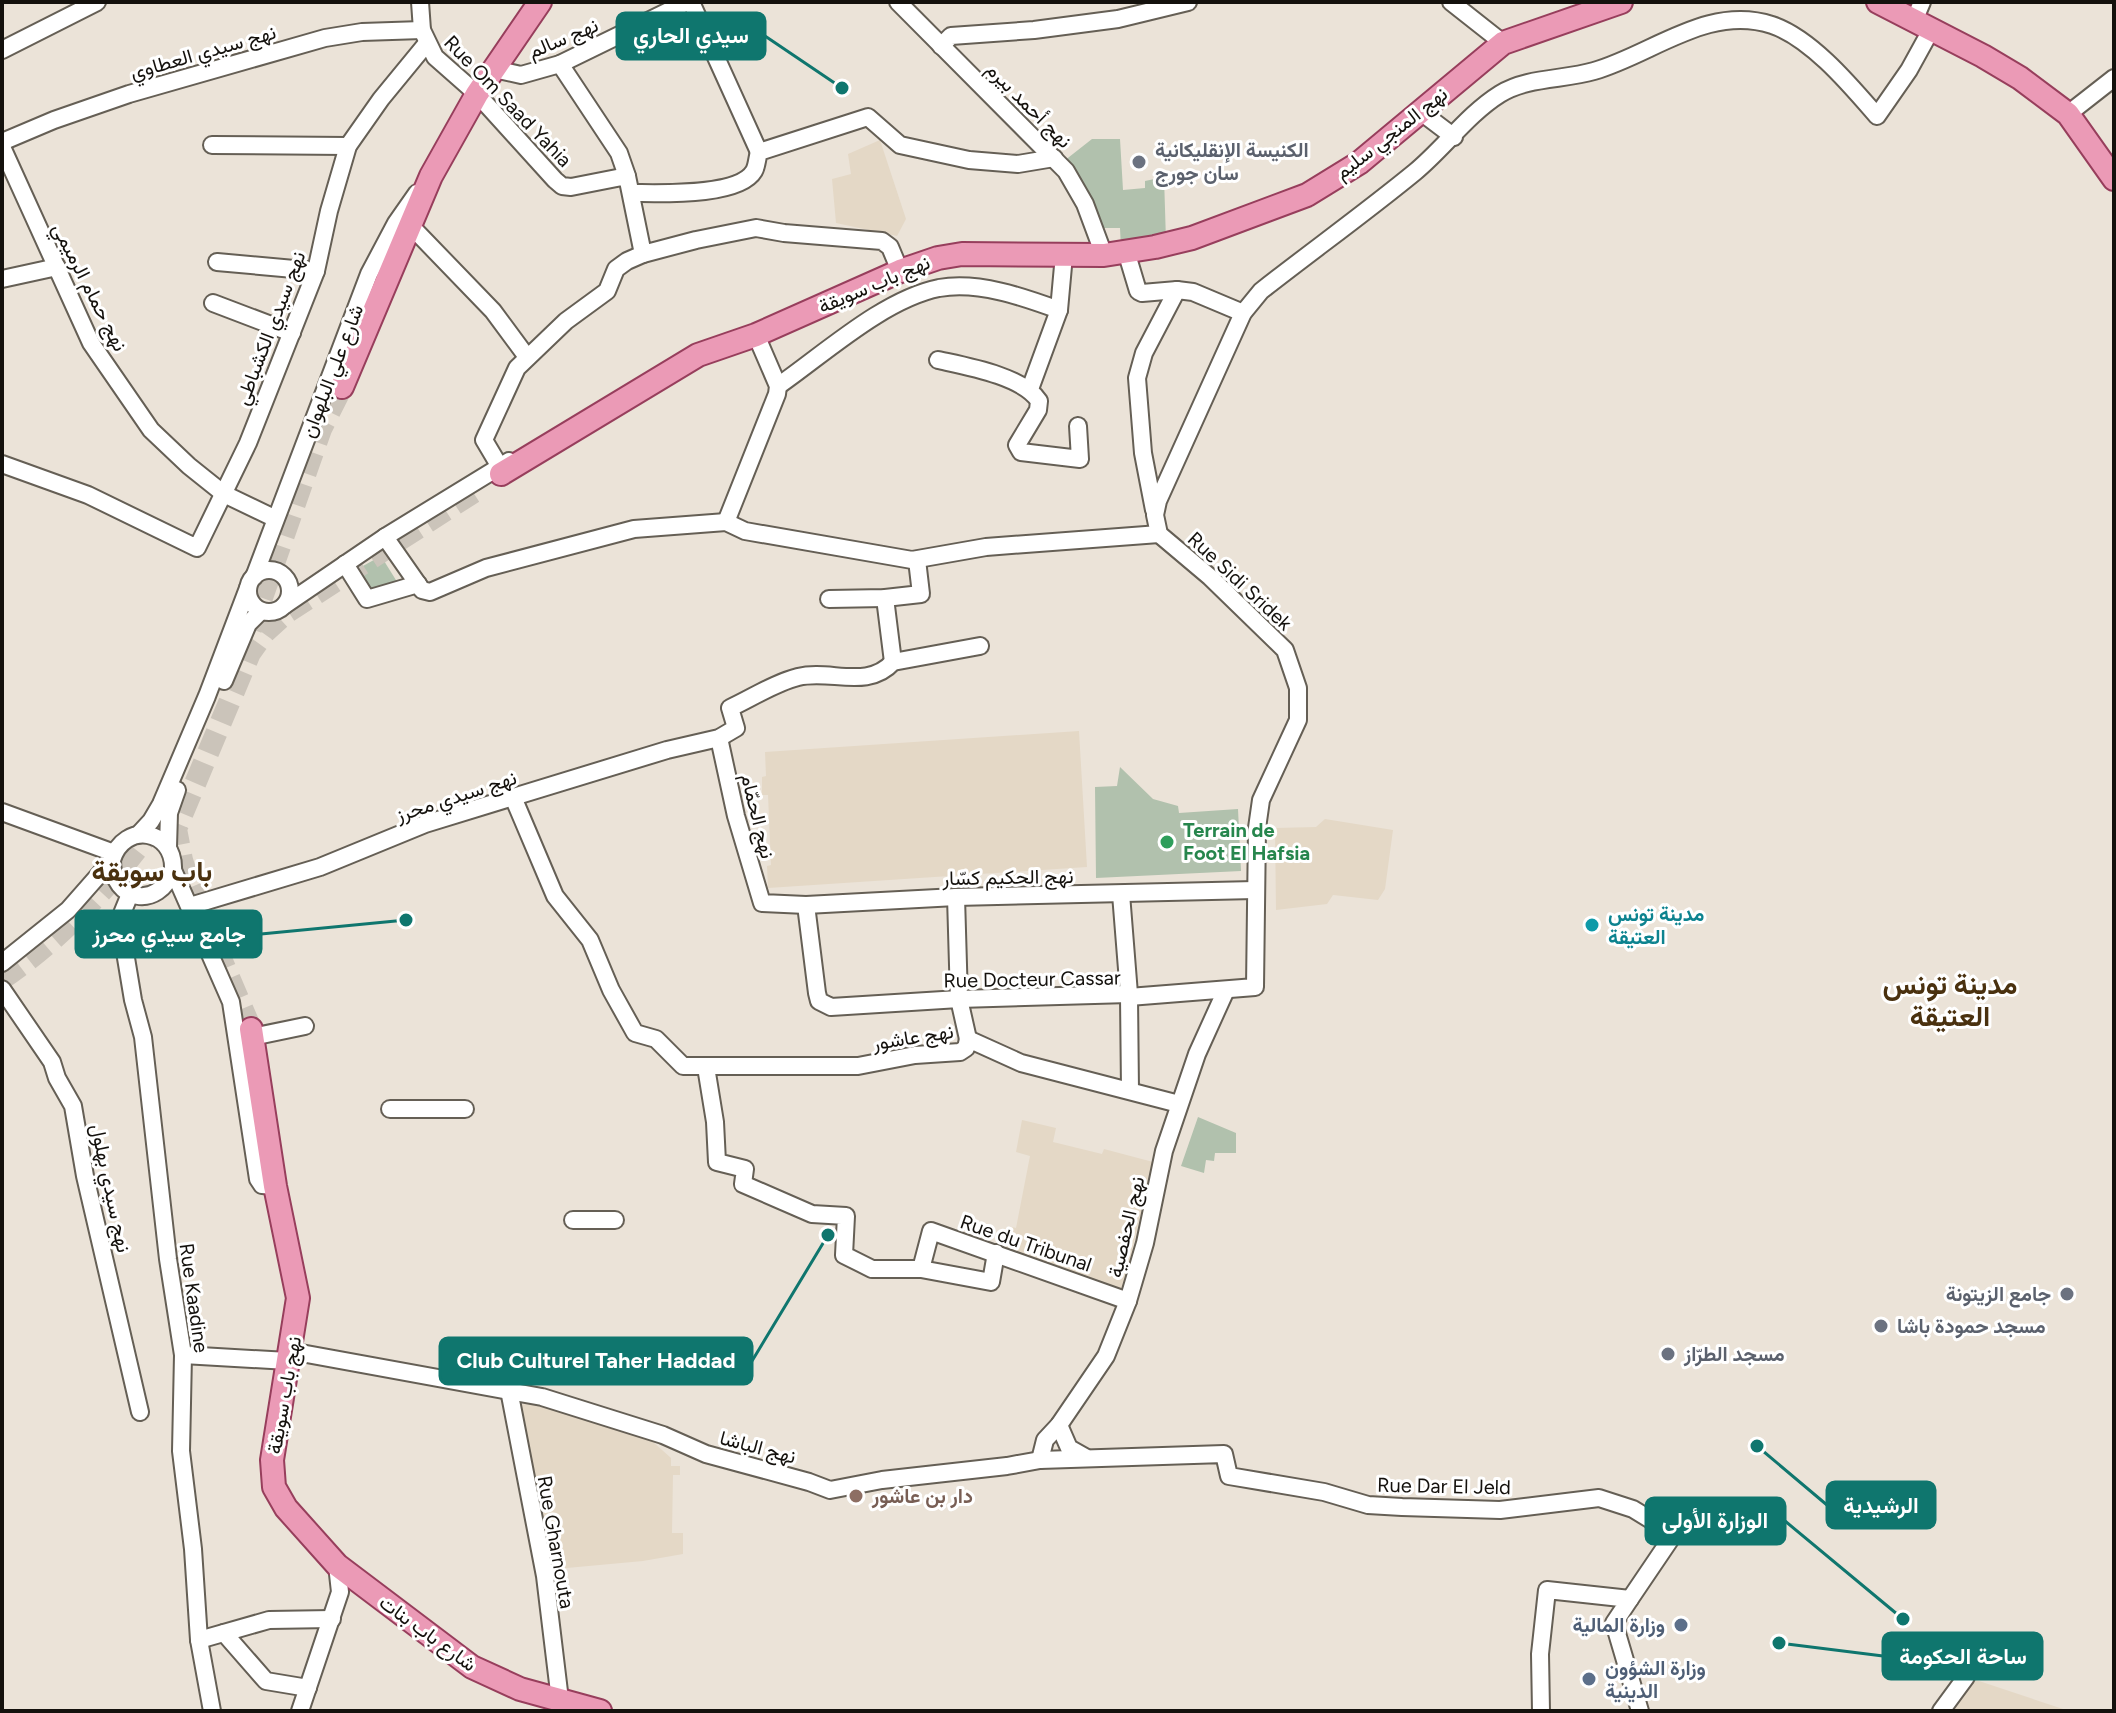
<svg xmlns="http://www.w3.org/2000/svg" width="2116" height="1713" font-family="Figtree,Vazirmatn,sans-serif">
<style>
.built{fill:#e4d8c6}
.green{fill:#b1c1ad}
.lines{fill:none;stroke-linecap:round;stroke-linejoin:round}
.major-tunnel{stroke:#cbc4ba;stroke-width:22;stroke-dasharray:22 11;stroke-linecap:butt}
.minor-casing{stroke:#655f55;stroke-width:20}
.major-casing{stroke:#973e5c;stroke-width:26}
.minor{stroke:#fff;stroke-width:16}
.major{stroke:#eb9ab6;stroke-width:22}
.worship-dot{fill:#6b7280;stroke:#fff;stroke-width:3}
.leisure-dot{fill:#2e9e5b;stroke:#fff;stroke-width:3}
.culture-dot{fill:#0f9aa8;stroke:#fff;stroke-width:3}
.education-dot{fill:#8d6e63;stroke:#fff;stroke-width:3}
.service-dot{fill:#5c6f8a;stroke:#fff;stroke-width:3}
.labels{text-anchor:middle;stroke-width:6;stroke-linejoin:round;paint-order:stroke}
.street-label{font-size:20px;fill:#14110d;stroke:#fff}
.worship-label{font-size:20px;font-weight:bold;fill:#5b616d;stroke:#fff;text-anchor:start}
.leisure-label{font-size:20px;font-weight:bold;fill:#27864d;stroke:#fff;text-anchor:start}
.culture-label{font-size:20px;font-weight:bold;fill:#0d838f;stroke:#fff;text-anchor:start}
.education-label{font-size:20px;font-weight:bold;fill:#785e54;stroke:#fff;text-anchor:start}
.service-label{font-size:20px;font-weight:bold;fill:#4e5e75;stroke:#fff;text-anchor:end}
.district-label{font-size:28px;font-weight:bold;fill:#4a310f;stroke:#fff}
.leader{fill:none;stroke:#0f766e;stroke-width:3}
.callout-dot{fill:#0f766e;stroke:#fff;stroke-width:3}
.callout{fill:#0f766e;stroke:#0f766e;stroke-width:3}
.callout-label{font-size:22px;text-anchor:middle;font-weight:bold;fill:#fff}
</style>
<rect width="100%" height="100%" fill="#ebe3d8"/>
<g class="built">
<path d="M 880,140 L 906,219 L 897,236 L 836,223 L 832,179 L 851,174 L 848,154 Z"/>
<path d="M 1079,731 L 1087,867 L 768,888 L 767,866 L 771,865 L 768,795 L 762,795 L 762,777 L 766,776 L 765,752 Z"/>
<path d="M 1325,819 L 1393,830 L 1385,889 L 1378,900 L 1333,895 L 1327,904 L 1276,910 L 1275,828 L 1316,827 Z"/>
<path d="M 1022,1120 L 1056,1128 L 1053,1142 L 1102,1154 L 1104,1149 L 1153,1162 L 1122,1294 L 1001,1251 L 1012,1227 L 1016,1228 L 1030,1156 L 1016,1152 Z"/>
<path d="M 518,1404 L 542,1405 L 623,1429 L 653,1442 L 671,1458 L 671,1466 L 680,1466 L 680,1475 L 673,1475 L 672,1533 L 683,1533 L 683,1554 L 643,1561 L 545,1570 Z"/>
<path d="M 1976,1680 L 2069,1711 L 1951,1711 L 1962,1693 Z"/>
</g>
<g class="green">
<path d="M 1092,139 L 1120,139 L 1123,190 L 1145,188 L 1145,181 L 1164,177 L 1166,241 L 1121,248 L 1120,228 L 1097,228 L 1064,161 Z"/>
<path d="M 381,556 L 399,585 L 368,592 L 354,571 Z"/>
<path d="M 1120,767 L 1153,799 L 1178,806 L 1179,813 L 1238,809 L 1241,871 L 1096,878 L 1095,787 L 1117,786 Z"/>
<path d="M 1198,1117 L 1236,1133 L 1236,1153 L 1215,1153 L 1214,1161 L 1206,1160 L 1204,1173 L 1181,1166 Z"/>
</g>
<g class="lines">
<g class="major-tunnel">
<path d="M 251,629 L 321,429 L 342,387"/>
<path d="M 2,979 C 64,937 117,879 160,818"/>
<path d="M 251,1029 L 190,886 L 182,860 L 176,829 L 250,653 L 265,632 L 286,613 L 477,490"/>
</g>
<defs>
<g id="minor">
<path d="M 420,2 L 422,30 L 435,57 L 477,94 L 555,180 L 562,186 L 571,187 L 627,176 L 643,254 L 696,240 L 756,228 L 784,233 L 882,241 L 890,247 L 900,271"/>
<path d="M 691,2 L 759,152"/>
<path d="M 898,2 L 1066,171 L 1085,204 L 1104,255"/>
<path d="M 1451,2 L 1503,43"/>
<path d="M 1914,21 L 1922,2"/>
<path d="M 941,46 L 951,36 L 1034,30 L 1118,19 L 1188,2"/>
<path d="M 2,50 L 97,2"/>
<path d="M 560,64 L 619,153 L 627,176"/>
<path d="M 494,69 L 521,75 L 560,64 L 687,2"/>
<path d="M 1421,112 L 1454,137"/>
<path d="M 2068,114 L 2114,78"/>
<path d="M 2,142 L 54,120 L 129,94 L 325,38 L 362,32 L 422,30"/>
<path d="M 212,145 L 348,146"/>
<path d="M 2,147 L 91,343 L 151,430 L 189,466 L 224,494 L 274,518"/>
<path d="M 632,193 C 658,193 739,197 754,171 C 757,166 757,158 759,152 L 868,117 L 900,145 L 969,160 L 1018,164 L 1054,158"/>
<path d="M 409,224 L 493,311 L 527,357"/>
<path d="M 1126,251 L 1138,291 L 1142,293 L 1177,290 L 1193,292 L 1243,313"/>
<path d="M 217,262 L 316,271"/>
<path d="M 2,279 L 57,267"/>
<path d="M 213,303 L 292,333"/>
<path d="M 938,360 C 965,366 1023,376 1039,401 L 1038,410 L 1017,445 L 1021,452 L 1080,459 L 1078,426"/>
<path d="M 778,386 C 824,354 884,299 939,288 C 979,281 1023,297 1059,310"/>
<path d="M 1030,389 L 1059,310 L 1064,255"/>
<path d="M 2,464 L 88,495 L 197,548 L 248,443 L 316,271 L 329,211 L 348,146 L 381,99 L 427,43"/>
<path d="M 500,467 L 484,440 L 517,368 L 566,321 L 607,291 L 616,269 L 627,261 L 643,254"/>
<path d="M 1154,510 L 1143,453 L 1137,378 L 1144,353 L 1177,290"/>
<path d="M 726,522 L 777,394 L 778,386 L 756,335"/>
<path d="M 385,537 L 422,590 L 430,592 L 486,568 L 634,529 L 726,522 L 745,531 L 912,560 L 986,547 L 1159,534"/>
<path d="M 345,564 L 367,599 L 418,584"/>
<circle cx="269" cy="591" r="21"/>
<path d="M 254,577 L 369,274 L 396,223 L 417,193"/>
<path d="M 885,598 L 893,662"/>
<path d="M 829,599 L 885,598 L 921,594 L 917,560"/>
<path d="M 285,605 L 385,537 L 509,461"/>
<path d="M 224,681 L 248,624 L 261,611"/>
<path d="M 719,738 L 736,816 L 762,903 L 806,905 L 956,897 L 1255,890"/>
<path d="M 513,797 L 555,896 L 590,940 L 611,990 L 635,1033 L 656,1039 L 683,1066 L 858,1066 L 915,1055 L 960,1052 L 966,1048 L 968,1039 L 1021,1063 L 1179,1104"/>
<path d="M 2,812 L 114,853"/>
<path d="M 139,834 L 151,821 L 161,804 L 207,696 L 248,588"/>
<path d="M 168,847 L 169,813 L 177,790"/>
<path d="M 173,870 C 159,910 112,902 112,860 C 124,821 175,829 173,870 L 231,1002 L 258,1179 L 262,1185 L 275,1186"/>
<path d="M 130,894 L 121,916 L 121,928 L 133,1000 L 143,1037 L 168,1259 L 183,1355 L 181,1451 L 193,1549 L 199,1640 L 212,1711"/>
<path d="M 1121,894 L 1129,994"/>
<path d="M 956,897 L 959,999 L 968,1039"/>
<path d="M 806,905 L 817,993 L 819,1001 L 831,1007 L 959,999 L 1129,994 L 1129,997 L 1255,987 L 1257,828 L 1261,800 L 1298,720 L 1298,688 L 1285,650 L 1210,577 L 1159,534 L 1155,515 L 1158,501 L 1243,313 L 1261,291 C 1312,251 1365,213 1415,172 C 1444,148 1468,114 1500,94 C 1527,77 1564,80 1594,71 C 1653,54 1708,4 1772,25 C 1811,38 1851,86 1877,116 L 1909,70 L 1931,30"/>
<path d="M 190,906 L 320,867 L 425,824 L 667,750 L 719,738 L 736,728 L 730,708 C 752,698 774,683 798,677 C 830,669 868,690 893,662 L 980,646"/>
<path d="M 2,963 L 68,910 L 112,860"/>
<path d="M 2,989 L 52,1062 L 57,1078 L 73,1106 L 85,1176 L 140,1412"/>
<path d="M 1129,997 L 1130,1090"/>
<path d="M 252,1037 L 305,1026"/>
<path d="M 706,1067 L 715,1122 L 717,1162 L 745,1169 L 743,1184 L 812,1214 L 846,1216 L 844,1255 L 872,1269 L 921,1269 L 931,1231 L 1128,1301"/>
<path d="M 390,1109 L 465,1109"/>
<path d="M 573,1220 L 615,1220"/>
<path d="M 921,1269 L 991,1282 L 996,1253"/>
<path d="M 290,1351 L 542,1397 L 663,1435 L 706,1454 L 809,1482 L 830,1490 L 882,1480 L 1007,1466 L 1040,1460 L 1224,1454 L 1229,1476 L 1324,1492 L 1368,1505 L 1402,1507 L 1500,1510 L 1599,1498 L 1633,1509 L 1674,1534 L 1630,1599"/>
<path d="M 183,1355 L 288,1361"/>
<path d="M 509,1390 L 545,1576 L 560,1700"/>
<path d="M 1059,1425 L 1069,1448 L 1085,1457"/>
<path d="M 1040,1460 L 1045,1440 L 1059,1425 L 1106,1356 L 1128,1301 L 1145,1243 L 1164,1151 L 1197,1054 L 1226,990"/>
<path d="M 224,1633 L 266,1681 L 308,1688"/>
<path d="M 199,1640 L 269,1620 L 332,1619"/>
<path d="M 300,1711 L 340,1592 L 337,1565"/>
<path d="M 1541,1711 L 1540,1654 L 1547,1590 L 1630,1599 L 1614,1623 L 1640,1711"/>
<path d="M 1941,1711 L 1966,1677"/>
</g>
<g id="major">
<path d="M 1878,2 L 1983,56 L 2020,78 L 2068,114 L 2114,179"/>
<path d="M 342,387 L 431,176 L 477,94 L 540,2"/>
<path d="M 501,474 L 698,355 L 756,335 L 900,271 L 938,258 L 962,254 L 1104,255 L 1155,247 L 1192,238 L 1307,195 L 1359,163 L 1503,43 L 1621,2"/>
<path d="M 251,1029 L 275,1186 L 298,1298 L 272,1460 L 274,1487 L 286,1508 L 337,1565 L 472,1667 L 520,1689 L 600,1711"/>
</g>
</defs>
<use href="#minor" class="minor-casing"/>
<use href="#major" class="major-casing"/>
<use href="#minor" class="minor"/>
<use href="#major" class="major"/>
</g>
<g class="worship-dot">
<circle cx="1139" cy="162" r="8"/>
<circle cx="2067" cy="1294" r="8"/>
<circle cx="1881" cy="1326" r="8"/>
<circle cx="1668" cy="1354" r="8"/>
</g>
<circle class="leisure-dot" cx="1167" cy="842" r="8"/>
<circle class="culture-dot" cx="1592" cy="925" r="8"/>
<circle class="education-dot" cx="856" cy="1496" r="8"/>
<g class="service-dot">
<circle cx="1681" cy="1625" r="8"/>
<circle cx="1589" cy="1679" r="8"/>
</g>
<g class="labels">
<g class="street-label">
<text transform="translate(563 38) rotate(-23)" y="7">نهج سالم</text>
<text transform="translate(203 52) rotate(-16)" y="7">نهج سيدي العطاوي</text>
<text transform="translate(508 101) rotate(46)" y="7">Rue Om Saad Yahia</text>
<text transform="translate(1029 105) rotate(45)" y="7">نهج أحمد بيرم</text>
<text transform="translate(1391 133) rotate(-38)" y="7">نهج المنجي سليم</text>
<text transform="translate(874 284) rotate(-23)" y="7">نهج باب سويقة</text>
<text transform="translate(90 287) rotate(63)" y="7">نهج حمام الرميمي</text>
<text transform="translate(270 328) rotate(-69)" y="7">نهج سيدي الكشباطي</text>
<text transform="translate(332 371) rotate(-69)" y="7">شارع علي البلهوان</text>
<text transform="translate(1240 581) rotate(43)" y="7">Rue Sidi Sridek</text>
<text transform="translate(456 796) rotate(-18)" y="7">نهج سيدي محرز</text>
<text transform="translate(758 816) rotate(76)" y="7">نهج الحمّام</text>
<text transform="translate(1008 877) rotate(-1)" y="7">نهج الحكيم كسّار</text>
<text transform="translate(1032 979) rotate(-1)" y="7">Rue Docteur Cassar</text>
<text transform="translate(913 1037) rotate(-9)" y="7">نهج عاشور</text>
<text transform="translate(111 1188) rotate(78)" y="7">نهج سيدي بهلول</text>
<text transform="translate(1126 1227) rotate(-77)" y="7">نهج الحفصية</text>
<text transform="translate(1026 1243) rotate(19)" y="7">Rue du Tribunal</text>
<text transform="translate(194 1298) rotate(82)" y="7">Rue Kaadine</text>
<text transform="translate(284 1395) rotate(-80)" y="7">نهج باب سويقة</text>
<text transform="translate(758 1447) rotate(15)" y="7">نهج الباشا</text>
<text transform="translate(1444 1486) rotate(1)" y="7">Rue Dar El Jeld</text>
<text transform="translate(556 1542) rotate(80)" y="7">Rue Gharnouta</text>
<text transform="translate(428 1633) rotate(36)" y="7">شارع باب بنات</text>
</g>
<g class="worship-label">
<text x="1155" y="157">الكنيسة الإنقليكانية<tspan x="1155" dy="23">سان جورج</tspan></text>
<text x="2051" y="1301" text-anchor="end">جامع الزيتونة</text>
<text x="1897" y="1333">مسجد حمودة باشا</text>
<text x="1684" y="1361">مسجد الطرّاز</text>
</g>
<g class="leisure-label">
<text x="1183" y="837">Terrain de<tspan x="1183" dy="23">Foot El Hafsia</tspan></text>
</g>
<g class="culture-label">
<text x="1608" y="921">مدينة تونس<tspan x="1608" dy="23">العتيقة</tspan></text>
</g>
<g class="education-label">
<text x="872" y="1503">دار بن عاشور</text>
</g>
<g class="service-label">
<text x="1665" y="1632">وزارة المالية</text>
<text x="1605" y="1675" text-anchor="start">وزارة الشؤون<tspan x="1605" dy="23">الدينية</tspan></text>
</g>
<g class="district-label">
<text x="152" y="881">باب سويقة</text>
<text x="1950" y="994">مدينة تونس<tspan x="1950" dy="32">العتيقة</tspan></text>
</g>
</g>
<path class="leader" d="M842 88L765 36M406 920L261 934M828 1235L752 1361M1757 1446L1827 1505M1903 1619L1785 1521M1779 1643L1883 1656"/>
<g class="callout-dot">
<circle cx="842" cy="88" r="8"/>
<circle cx="406" cy="920" r="8"/>
<circle cx="828" cy="1235" r="8"/>
<circle cx="1757" cy="1446" r="8"/>
<circle cx="1903" cy="1619" r="8"/>
<circle cx="1779" cy="1643" r="8"/>
</g>
<g class="callout">
<rect x="617" y="13" width="148" height="46" rx="8"/>
<rect x="76" y="911" width="185" height="46" rx="8"/>
<rect x="440" y="1338" width="312" height="46" rx="8"/>
<rect x="1827" y="1482" width="108" height="46" rx="8"/>
<rect x="1646" y="1498" width="139" height="46" rx="8"/>
<rect x="1883" y="1633" width="159" height="46" rx="8"/>
</g>
<g class="callout-label">
<text x="691" y="43">سيدي الحاري</text>
<text x="169" y="942">جامع سيدي محرز</text>
<text x="596" y="1368">Club Culturel Taher Haddad</text>
<text x="1881" y="1513">الرشيدية</text>
<text x="1715" y="1528">الوزارة الأولى</text>
<text x="1963" y="1664">ساحة الحكومة</text>
</g>
<rect width="2116" height="1713" fill="none" stroke="#14110d" stroke-width="8"/>
</svg>
